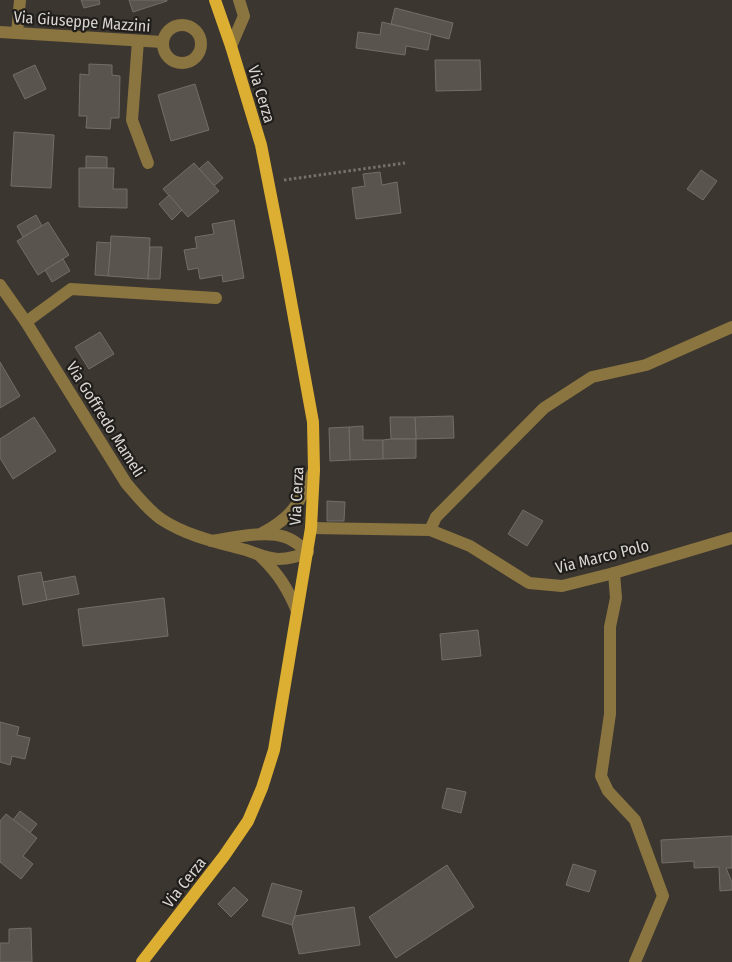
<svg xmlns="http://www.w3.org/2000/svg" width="732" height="962" font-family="'Fira Sans Condensed',sans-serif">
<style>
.building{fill:#59544e;stroke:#736e67}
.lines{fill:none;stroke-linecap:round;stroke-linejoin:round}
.path{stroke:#75716b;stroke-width:3;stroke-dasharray:2.5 2.5;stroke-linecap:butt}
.minor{stroke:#8a7440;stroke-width:12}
.major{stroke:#dcaf33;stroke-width:12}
.labels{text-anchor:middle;stroke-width:4.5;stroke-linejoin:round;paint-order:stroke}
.street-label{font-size:16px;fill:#d9d6d2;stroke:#201e1b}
</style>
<rect width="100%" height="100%" fill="#3b3630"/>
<g class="building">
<path d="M 81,0 L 99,0 L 100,4 L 84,8 Z"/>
<path d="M 129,0 L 167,0 L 167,1 L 133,12 Z"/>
<path d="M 395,8 L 453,23 L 449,39 L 391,24 Z"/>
<path d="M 382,22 L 431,34 L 428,50 L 406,46 L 405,55 L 356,48 L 358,32 L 380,35 Z"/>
<path d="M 435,60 L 480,60 L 481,90 L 436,91 Z"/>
<path d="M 89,64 L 112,65 L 112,75 L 120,76 L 119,118 L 111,118 L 110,129 L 86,128 L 87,116 L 79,116 L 80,74 L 89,75 Z"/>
<path d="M 35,65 L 46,89 L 25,99 L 13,75 Z"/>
<path d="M 195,84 L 209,130 L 171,141 L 158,95 Z"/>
<path d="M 14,132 L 54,135 L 51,188 L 11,186 Z"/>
<path d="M 86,156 L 107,157 L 107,168 L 86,168 Z"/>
<path d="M 208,161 L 223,178 L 214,186 L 199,169 Z"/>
<path d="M 194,163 L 219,191 L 188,217 L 163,189 Z"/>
<path d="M 79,168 L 114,168 L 113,189 L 127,189 L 127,208 L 79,207 Z"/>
<path d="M 701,170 L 717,181 L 703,200 L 687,189 Z"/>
<path d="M 380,172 L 382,185 L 397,182 L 401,213 L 356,219 L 352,188 L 365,186 L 363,174 Z"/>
<path d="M 169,195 L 182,210 L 172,220 L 159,204 Z"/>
<path d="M 36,215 L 42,226 L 23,237 L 17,226 Z"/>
<path d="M 234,220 L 244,278 L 223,282 L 222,275 L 200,279 L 198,268 L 188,270 L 184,250 L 197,248 L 195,237 L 214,234 L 212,224 Z"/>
<path d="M 48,222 L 69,255 L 38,275 L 17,241 Z"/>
<path d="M 111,236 L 150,238 L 148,279 L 108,276 Z"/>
<path d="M 97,242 L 111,243 L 108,276 L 95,275 Z"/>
<path d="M 150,247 L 162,247 L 160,279 L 148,279 Z"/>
<path d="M 63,259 L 70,271 L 52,282 L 45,270 Z"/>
<path d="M 100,332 L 114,354 L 89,369 L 75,347 Z"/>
<path d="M 0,362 L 20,396 L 0,408 Z"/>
<path d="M 453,416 L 454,438 L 416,439 L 415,417 Z"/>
<path d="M 34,417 L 56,451 L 13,479 L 0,458 L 0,439 Z"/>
<path d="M 390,417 L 415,417 L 416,439 L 391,439 Z"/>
<path d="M 363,426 L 363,440 L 383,440 L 383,459 L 350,460 L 349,427 Z"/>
<path d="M 349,427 L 350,460 L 330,461 L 329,428 Z"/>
<path d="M 391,439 L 416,439 L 416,458 L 383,459 L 383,440 Z"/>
<path d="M 327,501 L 345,502 L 344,521 L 327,521 Z"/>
<path d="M 523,510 L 543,521 L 527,546 L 508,534 Z"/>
<path d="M 41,572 L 47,600 L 23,605 L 18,576 Z"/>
<path d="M 75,576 L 79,594 L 47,600 L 43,582 Z"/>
<path d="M 164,598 L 168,636 L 83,646 L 78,609 Z"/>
<path d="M 478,630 L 481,656 L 442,660 L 440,634 Z"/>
<path d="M 0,722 L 19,727 L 17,735 L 30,738 L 25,759 L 12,756 L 10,765 L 0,762 Z"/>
<path d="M 447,788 L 466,792 L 461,813 L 442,808 Z"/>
<path d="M 20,811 L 37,824 L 30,833 L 13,820 Z"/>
<path d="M 6,814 L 37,838 L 23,856 L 33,864 L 21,879 L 0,862 L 0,821 Z"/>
<path d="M 732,836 L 732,868 L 726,868 L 732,882 L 732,890 L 720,891 L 719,867 L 694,868 L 694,861 L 662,863 L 661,840 Z"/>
<path d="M 573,864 L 596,871 L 589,892 L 566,885 Z"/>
<path d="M 447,865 L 474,907 L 396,958 L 369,917 Z"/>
<path d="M 272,883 L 302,891 L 292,925 L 262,916 Z"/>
<path d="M 234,887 L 248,900 L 231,917 L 218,904 Z"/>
<path d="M 354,907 L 360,945 L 299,954 L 292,925 L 295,916 Z"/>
<path d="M 31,928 L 32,962 L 0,962 L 0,943 L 9,943 L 9,929 Z"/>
</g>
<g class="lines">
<path class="path" d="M 284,180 L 405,163"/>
<g class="minor">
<circle cx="182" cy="44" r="19"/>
<path d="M 0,32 L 162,42"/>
<path d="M 17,33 L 20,0"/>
<path d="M 138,41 L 132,120 L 148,163"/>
<path d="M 231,46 L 244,16 L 239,0"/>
<path d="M 0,285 L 26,322 L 126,483 C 137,496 147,509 161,519 C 187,536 216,542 246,550 C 258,554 267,559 279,559 C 290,559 299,556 308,552 C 301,546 294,540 285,537 C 265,530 232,538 211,541"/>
<path d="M 26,322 L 71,289 L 216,298"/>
<path d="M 311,528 L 430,530 L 470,546 L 529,583 L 562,586 L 614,573 L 732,538"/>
<path d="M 430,530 L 436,517 L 544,408 L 592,377 L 646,365 L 732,327"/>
<path d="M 262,533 C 294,517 300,501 314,470"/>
<path d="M 260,556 C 278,573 288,589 297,611"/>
<path d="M 614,573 L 616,598 L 610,627 L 610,714 L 601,776 L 608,791 L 635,820 L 663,896 L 635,962"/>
</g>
<path class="major" d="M 142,962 L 224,856 L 248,821 L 262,788 L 274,750 L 311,528 L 314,470 L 313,422 L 282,252 L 261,145 L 231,46 L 215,0"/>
</g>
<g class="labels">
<g class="street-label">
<text transform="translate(82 21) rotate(4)" y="6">Via Giuseppe Mazzini</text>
<text transform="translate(262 94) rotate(73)" y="6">Via Cerza</text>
<text transform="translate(106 419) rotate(58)" y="6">Via Goffredo Mameli</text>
<text transform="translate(296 496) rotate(-87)" y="6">Via Cerza</text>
<text transform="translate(602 556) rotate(-14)" y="6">Via Marco Polo</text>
<text transform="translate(184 882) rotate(-52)" y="6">Via Cerza</text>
</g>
</g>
</svg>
